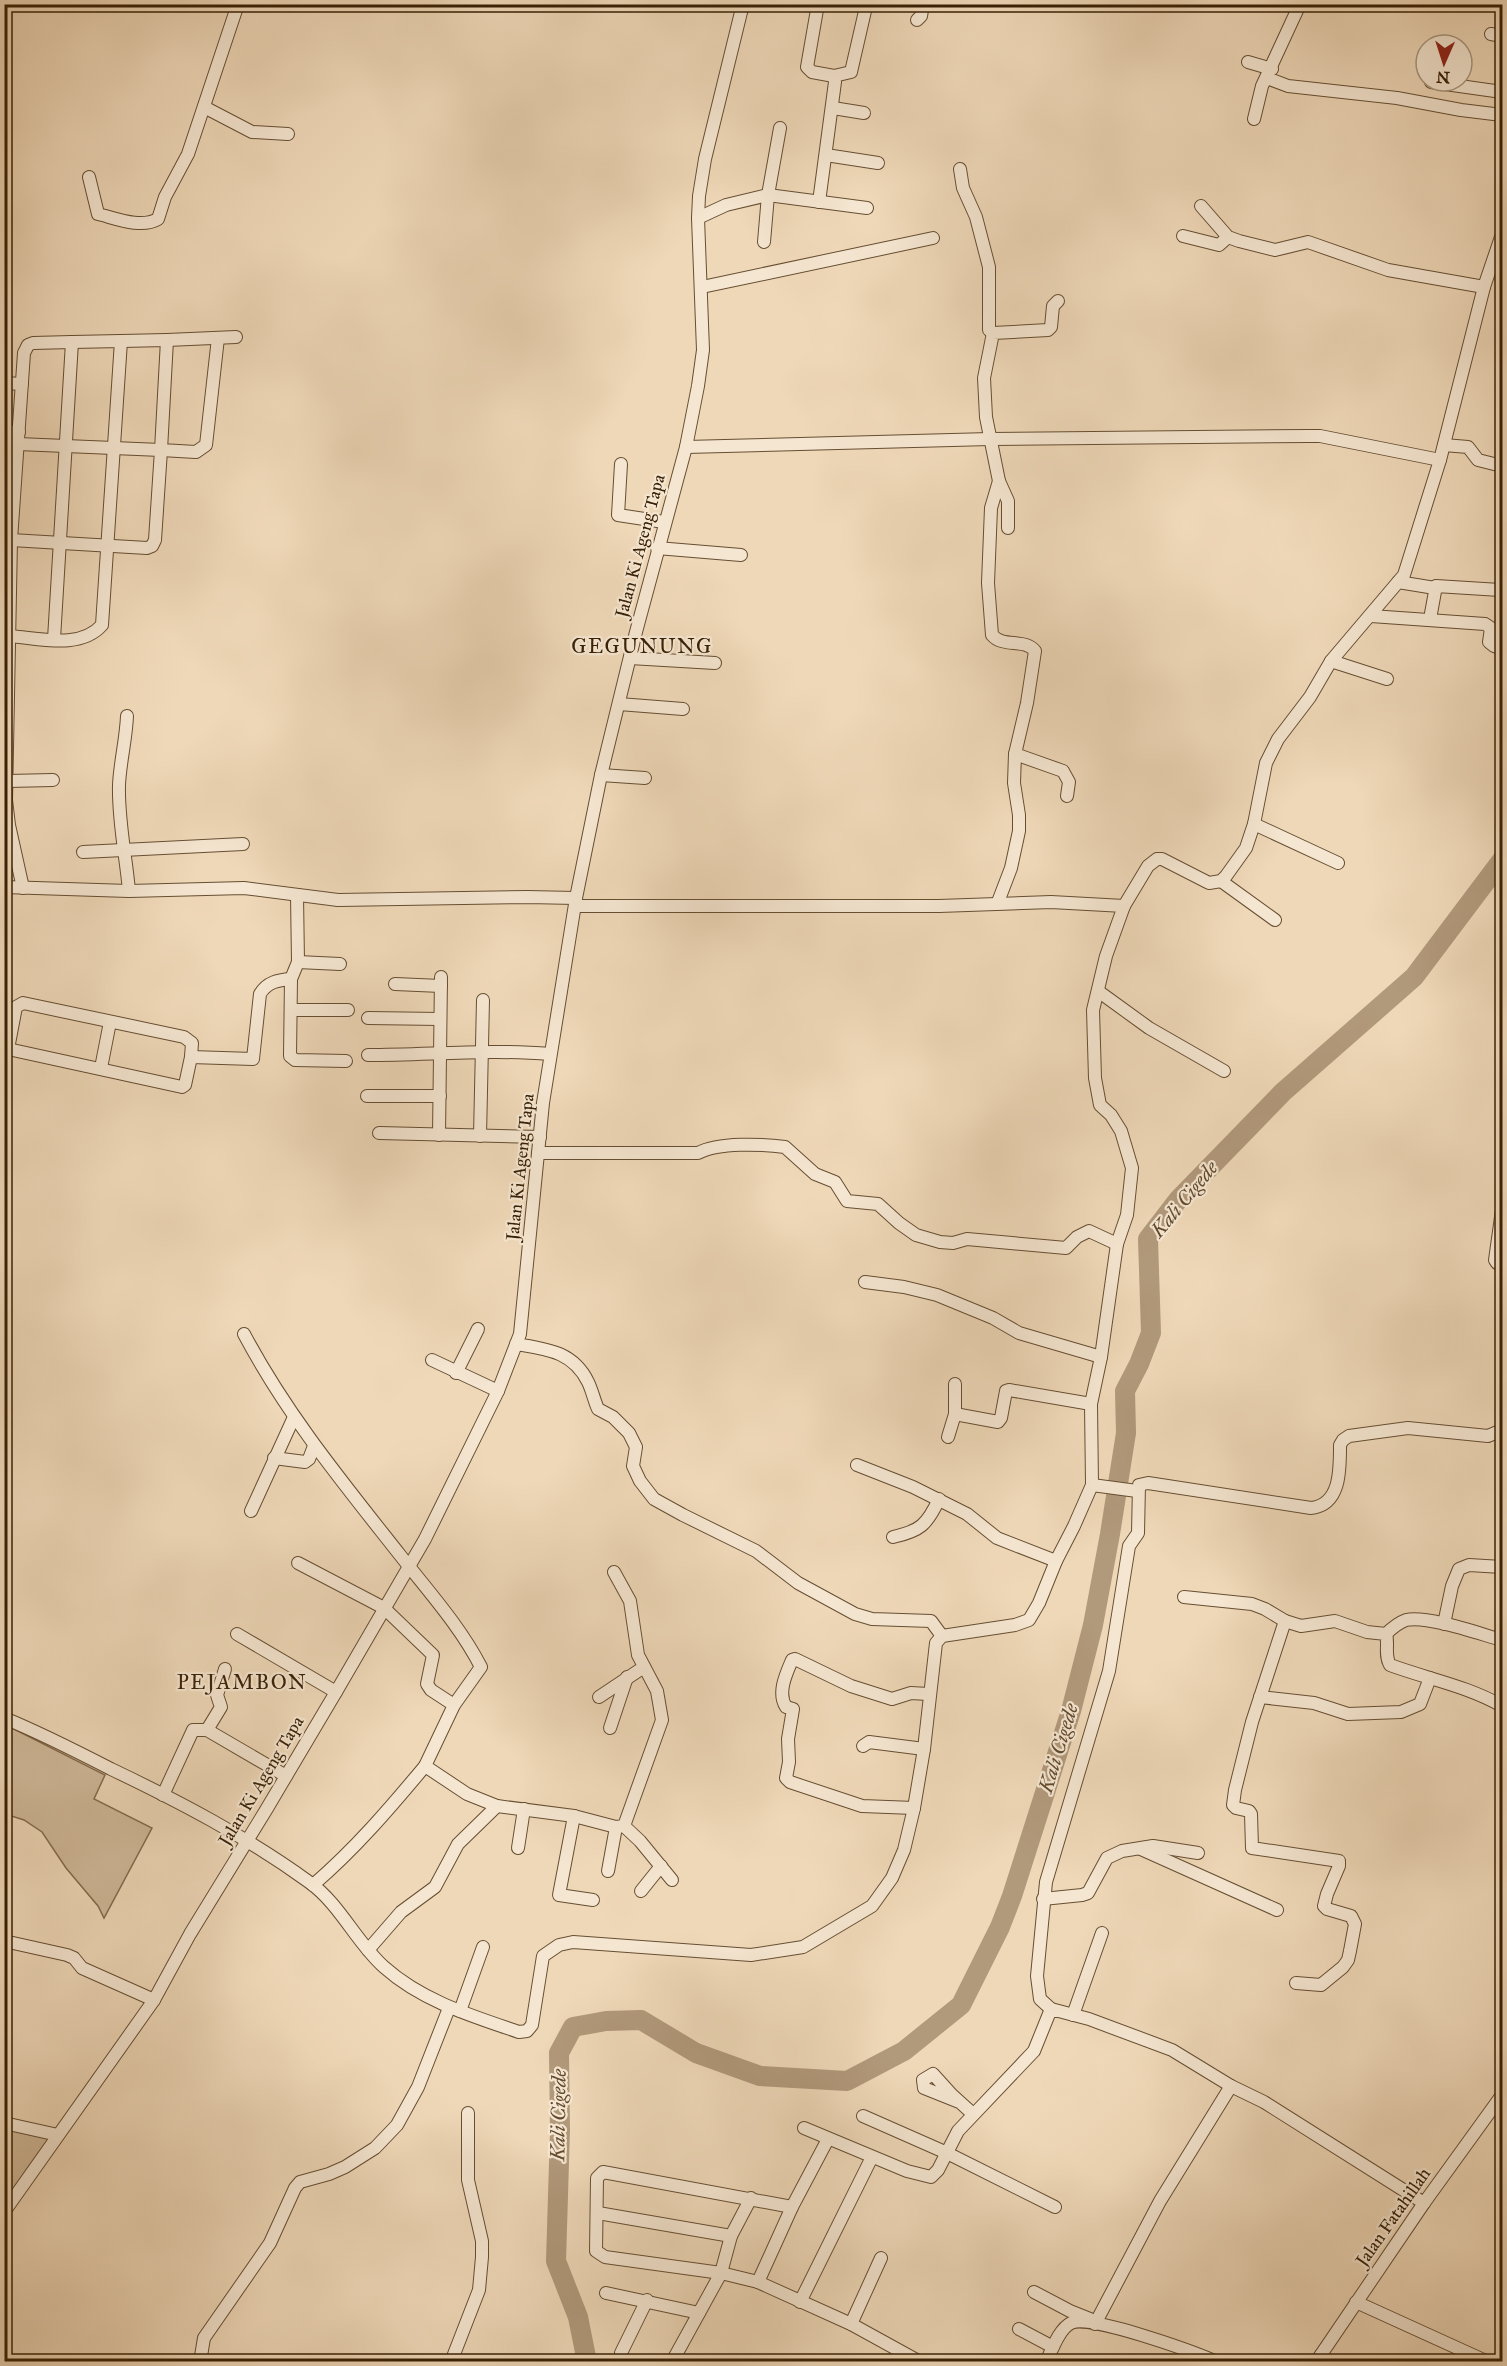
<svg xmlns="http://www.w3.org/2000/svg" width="1507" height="2366" font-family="'IM FELL Great Primer',serif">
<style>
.green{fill:#d0b99a;stroke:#846c50;stroke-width:1.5}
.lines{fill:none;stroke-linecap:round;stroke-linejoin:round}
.river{stroke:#b1997b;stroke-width:20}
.minor-casing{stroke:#664e32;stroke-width:14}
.minor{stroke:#f5e6d1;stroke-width:12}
.labels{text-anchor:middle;stroke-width:4.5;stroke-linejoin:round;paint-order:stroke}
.street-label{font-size:18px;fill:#382005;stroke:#f5e6d1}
.water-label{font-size:20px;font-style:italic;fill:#624a2e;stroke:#f5e6d1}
.quarter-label{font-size:21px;letter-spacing:1.5px;fill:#382005;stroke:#f5e6d1}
</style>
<rect width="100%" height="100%" fill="#efd8b8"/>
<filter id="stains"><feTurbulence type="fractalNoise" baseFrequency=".00333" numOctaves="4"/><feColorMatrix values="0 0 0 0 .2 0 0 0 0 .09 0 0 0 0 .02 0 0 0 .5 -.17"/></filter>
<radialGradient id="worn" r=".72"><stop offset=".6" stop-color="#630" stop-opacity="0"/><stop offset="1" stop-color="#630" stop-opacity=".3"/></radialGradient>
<g class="green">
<path d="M 12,1728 L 105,1775 L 94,1799 L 152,1828 L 104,1918 L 98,1906 L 66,1868 L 42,1832 L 24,1820 L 5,1814 L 5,1738 Z"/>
<path d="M 5,2129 L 50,2138 L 5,2203 Z"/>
</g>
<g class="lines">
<path class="river" d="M 587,2362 L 578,2317 L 556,2261 L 560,2130 L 559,2053 L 573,2027 L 606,2021 L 641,2020 L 696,2053 L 760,2076 L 847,2081 L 904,2051 L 961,2005 L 1000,1927 L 1012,1896 L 1071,1711 L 1093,1625 L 1110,1534 L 1126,1433 L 1125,1391 L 1139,1364 L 1151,1333 L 1148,1239 L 1178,1200 L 1283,1092 L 1414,977 L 1502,860"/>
<defs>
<g id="minor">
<path d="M 818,4 L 807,67 L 812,72 L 834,76 L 835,82 L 819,202"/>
<path d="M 917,20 L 921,16 L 923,4"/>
<path d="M 1491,34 L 1502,36"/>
<path d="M 1248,62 L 1272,69"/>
<path d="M 834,76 L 851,72 L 865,11"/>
<path d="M 1267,78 L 1288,86 L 1397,98 L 1461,110 L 1502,115"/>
<path d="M 1431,82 L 1502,92"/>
<path d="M 204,107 L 252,132 L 288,134"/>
<path d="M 833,108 L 864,113"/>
<path d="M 1254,119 L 1262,86 L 1300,4"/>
<path d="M 826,155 L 878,163"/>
<path d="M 960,169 L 963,188 L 976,217 L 989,267 L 989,330 L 993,333"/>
<path d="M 89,177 L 98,214 C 115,218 141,229 158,219 L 165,197 L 188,154 L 238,4"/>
<path d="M 1201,206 L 1228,237 L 1239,241 L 1275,250 L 1308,242 L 1388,270 L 1484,287"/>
<path d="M 698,218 L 726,205 L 768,195 L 867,208"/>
<path d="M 1183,236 L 1219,245 L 1228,237"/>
<path d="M 764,242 L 768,195 L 780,128"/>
<path d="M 702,287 L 933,238"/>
<path d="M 167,340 L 236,337"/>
<path d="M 121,341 L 167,340 L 161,450 L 196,452 L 206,445 L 218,338"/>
<path d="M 4,383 L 22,384"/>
<path d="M 4,432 L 19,432"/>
<path d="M 1444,445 L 1468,447 L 1478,460 L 1502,466"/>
<path d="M 686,447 L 990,439 L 1308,436 L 1320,436 L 1440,460"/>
<path d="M 621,464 L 618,515 L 664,522"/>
<path d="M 1008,528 L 1008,501 L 999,481 L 986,417 L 984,378 L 993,333 L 1048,330 L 1051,327 L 1053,306 L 1058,301"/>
<path d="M 11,540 L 147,548 L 152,546 L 155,540 L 161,450 L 18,444"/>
<path d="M 657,548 L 741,555"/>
<path d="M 1398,582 L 1435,588"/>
<path d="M 1371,616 L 1485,624 L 1491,628 L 1489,642 L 1494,646 L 1502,649"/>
<path d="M 1430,619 L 1436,586 L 1500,590"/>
<path d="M 9,636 C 39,638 80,650 102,625 L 121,341 L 72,342"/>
<path d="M 630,658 L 715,663"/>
<path d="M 1331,661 L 1387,679"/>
<path d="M 619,704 L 683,709"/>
<path d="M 127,716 C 126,740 120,762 119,785 C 118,821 126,856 129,891"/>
<path d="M 1015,754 L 1063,771 L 1069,782 L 1067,796"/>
<path d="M 601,775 L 645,778"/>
<path d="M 8,781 L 53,780"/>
<path d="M 1254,824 L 1338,863"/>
<path d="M 83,852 L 243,844"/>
<path d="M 1221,881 L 1275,920"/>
<path d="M 4,887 L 129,891 L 244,888 L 338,900 L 527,897 L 576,898"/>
<path d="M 23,888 L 9,825 L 6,800 L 11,540 L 24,353 L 28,345 L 33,343 L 72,342 L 54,639"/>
<path d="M 297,895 L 298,962 L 291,979 L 290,1056 L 295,1060 L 346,1061"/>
<path d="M 998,902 L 1011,868 L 1019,831 L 1019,815 L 1014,783 L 1015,754 L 1027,703 L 1035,651 C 1025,638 1003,648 992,635 L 988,583 L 991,508 L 999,481"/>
<path d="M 575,906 L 939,906 L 1051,902 L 1124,906"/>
<path d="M 298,962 L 340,964"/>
<path d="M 395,984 L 441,986"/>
<path d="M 1098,991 L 1149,1028 L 1224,1071"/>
<path d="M 291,1010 L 348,1010"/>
<path d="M 368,1018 L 440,1019"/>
<path d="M 4,1048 L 8,1049 L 16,1007 L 23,1003 L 184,1037 L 192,1043 L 191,1057"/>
<path d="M 8,1049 L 182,1087 L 185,1085 L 191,1057 L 253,1059 L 260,994 C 267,982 278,980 291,979"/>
<path d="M 368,1055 C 429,1055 489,1049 550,1054"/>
<path d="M 101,1068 L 110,1022"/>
<path d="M 367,1096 L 440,1096"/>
<path d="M 379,1133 L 540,1137"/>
<path d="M 439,1135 L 441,977"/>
<path d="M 480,1136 L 483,1000"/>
<path d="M 538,1153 L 698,1153 C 719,1142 761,1144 785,1147 L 815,1174 L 835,1182 L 847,1201 L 878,1204 L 899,1223 L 916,1235 L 940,1242 L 953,1243 L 967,1239 L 1066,1248 L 1077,1237 L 1089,1231 L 1117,1244"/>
<path d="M 1502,1210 L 1495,1260 L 1497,1263 L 1502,1263"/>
<path d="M 865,1282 L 904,1287 L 937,1295 L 993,1318 L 1019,1333 L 1101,1357"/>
<path d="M 244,1334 C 287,1415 344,1484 400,1555 C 428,1591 460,1626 481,1667 L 454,1705 L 425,1766"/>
<path d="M 516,1344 C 546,1349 573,1351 588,1382 C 592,1390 594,1400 598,1409 L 613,1417 L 629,1433 L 636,1447 L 633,1466 L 640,1481 L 654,1499 L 683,1515 L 756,1551 L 798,1583 L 855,1614 L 872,1619 L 931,1621 L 942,1636"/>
<path d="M 432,1360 L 498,1391"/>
<path d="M 456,1373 L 478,1329"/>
<path d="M 955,1414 L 998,1422 L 1001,1418 L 1006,1391 L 1009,1390 L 1091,1404"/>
<path d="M 948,1437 L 955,1414 L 955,1384"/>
<path d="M 274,1458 L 305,1462 L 309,1459 L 314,1446"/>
<path d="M 857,1465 L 913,1487 L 967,1514 L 997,1538 L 1056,1561"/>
<path d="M 1092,1485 L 1137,1491"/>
<path d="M 251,1511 L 294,1417"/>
<path d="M 893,1537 C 920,1531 927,1525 939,1499"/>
<path d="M 298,1563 L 384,1608 L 433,1655 L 427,1684 L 431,1690 L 454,1705"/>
<path d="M 1184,1597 L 1252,1604 L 1265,1609 L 1285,1621 L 1301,1626 L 1335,1621 L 1367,1632 L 1386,1634 C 1389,1644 1384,1655 1390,1665 C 1428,1679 1467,1686 1502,1706"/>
<path d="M 1285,1621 L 1252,1722 L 1235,1790 L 1233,1805 L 1236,1808 L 1249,1811 L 1251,1814 L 1252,1848 L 1339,1861 L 1339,1866 L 1327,1894 L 1324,1906 L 1327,1909 L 1351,1916 L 1355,1924 L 1350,1951 L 1348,1960 L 1343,1967 L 1321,1985 L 1296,1983"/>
<path d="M 1444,1624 L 1452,1586 L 1459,1569 L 1469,1565 L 1502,1567"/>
<path d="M 237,1634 L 336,1692"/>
<path d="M 1386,1634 C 1392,1628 1398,1623 1406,1620 C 1427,1615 1480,1634 1502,1640"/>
<path d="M 599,1697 L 644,1667"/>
<path d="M 1260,1697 L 1314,1703 L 1348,1714 L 1401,1712 L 1420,1704 L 1430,1678"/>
<path d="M 4,1718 C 41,1733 76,1751 111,1769 C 180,1802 247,1837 309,1882 C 340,1904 356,1942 384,1967 C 422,2001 472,2016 519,2032 L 527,2031 L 532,2025 L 543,1956 L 559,1945 L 573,1942 L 751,1955 L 803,1947 L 872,1906 L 892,1878 L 904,1850 L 914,1808 L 924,1749 L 936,1643 L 942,1636 L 1015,1625 L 1029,1620 L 1039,1603 L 1056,1561 L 1074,1526 L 1092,1485 L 1091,1404 L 1101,1357 L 1117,1244 L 1127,1215 L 1132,1168 L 1121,1131 L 1111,1115 L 1100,1105 L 1095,1078 L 1093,1010 L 1106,956 L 1124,906 L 1148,866 L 1157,859 L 1162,859 L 1209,883 L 1221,881 L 1226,876 L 1246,848 L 1254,824 L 1266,763 L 1278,739 L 1310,697 L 1331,661 L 1404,575 L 1440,460 L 1484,287 L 1502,234"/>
<path d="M 610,1728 L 627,1677"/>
<path d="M 207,1730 L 221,1707 L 217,1695 L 225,1669"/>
<path d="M 863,1746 L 869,1742 L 924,1749"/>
<path d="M 163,1795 L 193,1730 L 207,1730 L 286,1776"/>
<path d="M 914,1808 L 862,1806 L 790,1782 L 786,1778 L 789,1762 L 788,1739 L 793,1709 L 786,1707 C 777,1693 786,1674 792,1660 L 795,1659 L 851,1686 L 892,1699 L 911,1693 L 928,1694"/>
<path d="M 574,1816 L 559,1895 L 593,1900"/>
<path d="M 624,1826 L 640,1841 L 672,1880"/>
<path d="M 518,1848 L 524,1809"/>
<path d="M 1141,1849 L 1277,1910"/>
<path d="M 608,1871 L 616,1827"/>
<path d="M 313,1885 C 355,1849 390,1808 425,1766 L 467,1794 L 497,1806 L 574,1816 L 616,1827 L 624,1826 L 662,1720 L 657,1691 L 638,1655 L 630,1601 L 614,1572"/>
<path d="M 641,1891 L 661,1866"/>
<path d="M 1043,1899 L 1082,1895 L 1088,1893 L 1107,1858 L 1122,1851 L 1153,1846 L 1198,1853"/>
<path d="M 4,1941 L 67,1955 L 74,1958 L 82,1968 L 154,2000"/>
<path d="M 368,1950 L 401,1912 L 435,1887 L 458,1844 L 497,1806"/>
<path d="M 1051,2009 L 1040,1999 L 1037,1976 L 1046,1882 L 1109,1671 L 1129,1546 L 1138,1533 L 1139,1485 L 1148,1483 L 1311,1508 C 1341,1505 1340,1469 1340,1445 L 1343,1440 L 1349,1436 L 1408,1428 L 1488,1436 L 1502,1430"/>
<path d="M 460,2011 L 483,1947"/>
<path d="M 1073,2015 L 1102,1933"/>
<path d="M 959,2102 L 924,2088 L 923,2080 L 933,2074 L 952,2095 L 973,2114"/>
<path d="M 863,2116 L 947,2153 L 1055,2207"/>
<path d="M 4,2123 L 58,2135"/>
<path d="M 804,2128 L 907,2171 L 931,2177 L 938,2170 L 958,2131 L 1034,2051 L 1051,2009 L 1089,2019 L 1172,2050 L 1231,2086 L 1264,2102 L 1424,2203"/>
<path d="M 792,2207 L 603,2172 L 597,2178 L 596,2251 L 605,2257 L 721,2273 L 758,2282 L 851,2324 L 920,2362"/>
<path d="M 4,2212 L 154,2000 L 190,1934 L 266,1810 L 336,1692 L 425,1539 L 498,1391 L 520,1334 L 543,1103 L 576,898 L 601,775 L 636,632 L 686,447 L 698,386 L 703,350 L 698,218 L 699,196 L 705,159 L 743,4"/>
<path d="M 598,2213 L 731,2236"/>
<path d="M 758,2282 L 792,2207 L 828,2139"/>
<path d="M 1034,2292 L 1070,2311 L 1090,2319"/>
<path d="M 606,2293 L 699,2313"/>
<path d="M 800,2302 L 872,2157"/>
<path d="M 1356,2302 L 1488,2362"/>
<path d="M 851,2324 L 881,2258"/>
<path d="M 1095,2324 L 1160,2201 L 1231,2086"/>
<path d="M 1019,2329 L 1053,2347"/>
<path d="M 200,2362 L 204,2338 L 270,2243 L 295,2188 L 300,2182 L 329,2174 L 345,2167 L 375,2148 L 397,2125 L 418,2087 L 449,2008"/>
<path d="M 451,2362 L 479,2290 L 482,2257 L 482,2241 L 468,2180 L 468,2113"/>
<path d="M 629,2362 L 621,2358 L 621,2353 L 647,2300"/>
<path d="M 672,2362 L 721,2273 L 731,2236 L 751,2198"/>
<path d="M 1046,2362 C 1052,2350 1059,2329 1071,2323 C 1090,2314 1194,2352 1217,2362"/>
<path d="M 1316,2362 L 1424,2203 L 1502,2095"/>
</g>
</defs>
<use href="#minor" class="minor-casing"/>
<use href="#minor" class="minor"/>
</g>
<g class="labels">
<g class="street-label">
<text transform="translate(640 546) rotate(-75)" y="6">Jalan Ki Ageng Tapa</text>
<text transform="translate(520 1167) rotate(-84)" y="6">Jalan Ki Ageng Tapa</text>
<text transform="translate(261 1781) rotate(-59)" y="6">Jalan Ki Ageng Tapa</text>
<text transform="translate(1393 2217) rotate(-55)" y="6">Jalan Fatahillah</text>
</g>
<g class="water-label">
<text transform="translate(1184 1199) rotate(-50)" y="7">Kali Cigede</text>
<text transform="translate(1058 1748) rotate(-73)" y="7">Kali Cigede</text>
<text transform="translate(558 2115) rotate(-89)" y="7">Kali Cigede</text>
</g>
<g class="quarter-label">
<text x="642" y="653">GEGUNUNG</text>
<text x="242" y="1689">PEJAMBON</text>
</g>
</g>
<rect width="1507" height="2366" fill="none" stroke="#efd8b8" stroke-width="24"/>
<rect x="6" y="6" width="1495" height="2354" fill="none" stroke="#382005" stroke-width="3"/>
<rect x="12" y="12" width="1483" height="2342" fill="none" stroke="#382005" stroke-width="1.5"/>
<g transform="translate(1444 63) rotate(183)"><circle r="28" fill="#f5e6d1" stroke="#a9977f" stroke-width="1.5"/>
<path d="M0-4.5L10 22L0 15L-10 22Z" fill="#8f2418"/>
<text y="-9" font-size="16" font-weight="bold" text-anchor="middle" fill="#382005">N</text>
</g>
<rect width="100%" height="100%" filter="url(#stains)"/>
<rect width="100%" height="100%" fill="url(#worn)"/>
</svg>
